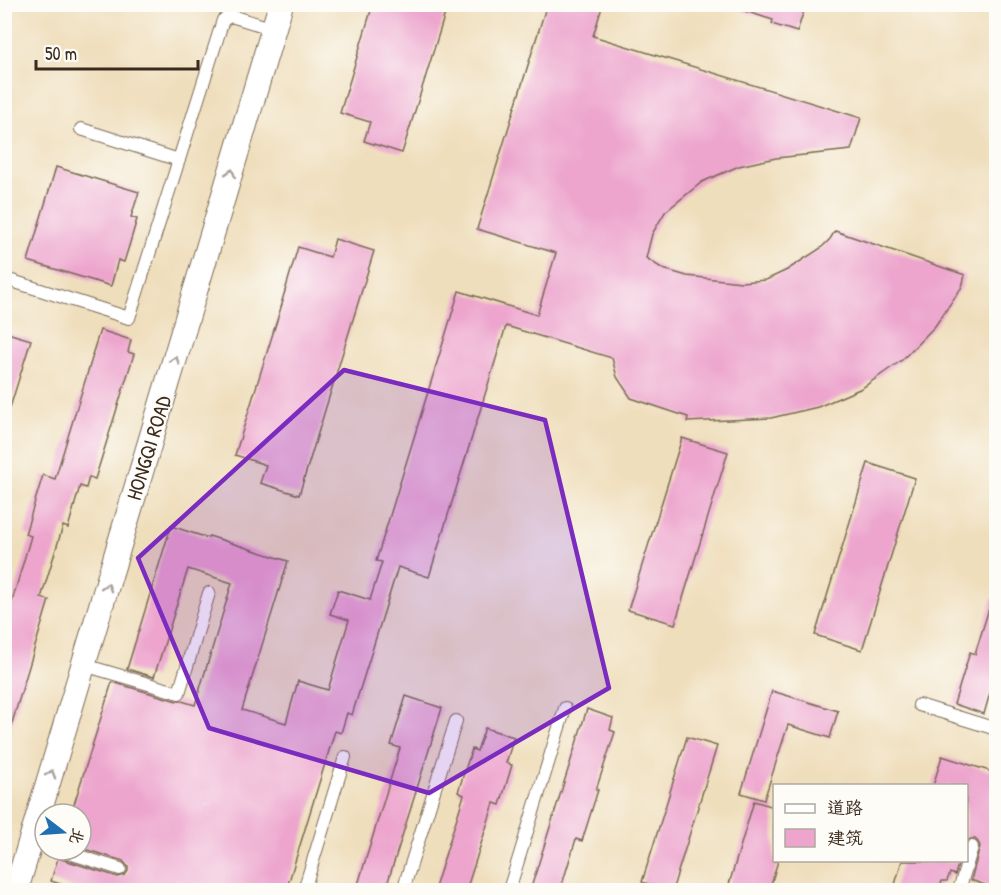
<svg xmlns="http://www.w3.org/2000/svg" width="1001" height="895" font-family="'Patrick Hand','LXGW WenKai TC',sans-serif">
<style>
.building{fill:#eda5ce}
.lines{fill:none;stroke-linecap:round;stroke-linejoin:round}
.service-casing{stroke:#7a6955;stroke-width:14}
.minor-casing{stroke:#7a6955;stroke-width:26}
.service{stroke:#fff;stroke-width:12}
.minor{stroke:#fff;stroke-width:24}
.oneway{stroke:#a79f9a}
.marked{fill:#7b2cbf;fill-opacity:0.2;stroke:#7b2cbf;stroke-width:4.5;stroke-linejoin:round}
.labels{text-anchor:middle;stroke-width:4.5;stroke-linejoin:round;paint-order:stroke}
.street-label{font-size:21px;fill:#3b2a1e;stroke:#fdfcf7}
</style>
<rect width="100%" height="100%" fill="#fdfcf7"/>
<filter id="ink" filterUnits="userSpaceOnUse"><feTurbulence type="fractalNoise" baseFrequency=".0167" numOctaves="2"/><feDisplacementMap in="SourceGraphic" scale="12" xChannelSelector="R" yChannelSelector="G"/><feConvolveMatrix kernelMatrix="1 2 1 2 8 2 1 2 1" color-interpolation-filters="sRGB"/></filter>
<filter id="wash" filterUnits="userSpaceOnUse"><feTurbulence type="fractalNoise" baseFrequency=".008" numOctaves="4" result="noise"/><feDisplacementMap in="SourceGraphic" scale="24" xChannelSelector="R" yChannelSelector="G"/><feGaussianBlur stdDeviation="1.35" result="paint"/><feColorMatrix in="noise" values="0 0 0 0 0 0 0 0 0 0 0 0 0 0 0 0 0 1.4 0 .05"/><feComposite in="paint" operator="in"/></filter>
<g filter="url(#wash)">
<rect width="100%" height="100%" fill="#efdebc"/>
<g id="blocks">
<g class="building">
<path d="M 373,4 L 448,4 L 402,153 L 364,141 L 370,122 L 340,113 Z"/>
<path d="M 547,4 L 603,4 L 593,36 L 861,118 L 851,150 L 776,158 L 739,166 L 702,182 L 665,212 L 652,234 L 646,258 L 663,269 L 687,276 L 741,282 L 766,280 L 787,270 L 821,248 L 830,239 L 835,231 L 965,275 L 962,287 L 935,326 L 902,360 L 862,388 L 818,407 L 771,418 L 687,422 L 688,417 L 631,398 L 617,377 L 612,358 L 506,326 L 429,577 L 398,567 L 352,715 L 347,713 L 341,733 L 335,731 L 286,891 L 82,891 L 51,881 L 58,858 L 118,877 L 125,875 L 128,871 L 128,867 L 123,861 L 81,848 L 81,814 L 71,814 L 112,682 L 177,701 L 182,701 L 195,705 L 232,583 L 188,569 L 154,677 L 127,669 L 171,526 L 208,538 L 209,536 L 288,561 L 242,710 L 286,723 L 298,681 L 328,690 L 349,620 L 330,614 L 338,590 L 370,600 L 382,562 L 376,561 L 459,291 L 537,315 L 556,253 L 477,229 Z"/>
<path d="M 738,4 L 806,4 L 797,32 L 772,24 L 773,20 L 738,9 Z"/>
<path d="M 56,167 L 139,192 L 131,217 L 137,219 L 129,246 L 124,262 L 118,260 L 111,286 L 28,261 Z"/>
<path d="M 335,239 L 374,251 L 299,495 L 260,483 L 266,465 L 235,455 L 283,301 L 282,301 L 298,247 L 330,257 Z"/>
<path d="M 100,330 L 131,340 L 128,352 L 134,354 L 95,479 L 89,477 L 86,488 L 80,486 L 68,528 L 63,526 L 41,598 L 49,600 L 9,733 L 4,733 L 4,629 L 31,536 L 25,534 L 43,475 L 55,479 L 93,355 L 92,355 Z"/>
<path d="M 4,332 L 31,340 L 9,411 L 4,410 Z"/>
<path d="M 682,438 L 728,452 L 675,624 L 628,610 Z"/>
<path d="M 868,463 L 915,478 L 862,650 L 815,635 Z"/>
<path d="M 992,599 L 996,599 L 996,672 L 984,714 L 954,704 L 970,652 L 975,654 Z"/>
<path d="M 772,691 L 838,711 L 830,738 L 788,725 L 764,800 L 741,793 Z"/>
<path d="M 406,696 L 442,708 L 385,891 L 356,891 L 400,748 L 391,745 Z"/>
<path d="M 587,709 L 613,718 L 610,730 L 615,732 L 596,790 L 598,790 L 582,841 L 576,839 L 560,891 L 530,891 Z"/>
<path d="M 485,728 L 514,737 L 506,763 L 512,765 L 500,805 L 494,803 L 466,891 L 434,891 L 464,795 L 458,792 L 464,773 L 472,749 L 477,751 Z"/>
<path d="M 687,737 L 717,746 L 672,891 L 670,891 L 642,882 Z"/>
<path d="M 942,756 L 996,773 L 996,889 L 971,880 L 980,846 L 978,842 L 975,839 L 971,839 L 966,841 L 966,786 L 933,786 Z"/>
<path d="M 754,801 L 774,807 L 774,861 L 778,861 L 769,891 L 727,891 Z"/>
<path d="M 902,861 L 959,861 L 955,875 L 950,873 L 947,881 L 942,881 L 939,891 L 893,891 Z"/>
</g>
</g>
</g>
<g filter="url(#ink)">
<use href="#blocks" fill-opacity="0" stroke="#7a6955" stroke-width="1.5"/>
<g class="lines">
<defs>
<g id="service">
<path d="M 81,129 L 179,160"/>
<path d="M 4,281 L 12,281 L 129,318 L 223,20 L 231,16 L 274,29"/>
<path d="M 84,665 L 179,693 L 209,593"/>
<path d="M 919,705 L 996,729"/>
<path d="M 60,850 L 120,869"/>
<path d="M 304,890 L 345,757"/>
<path d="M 403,890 L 456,721"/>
<path d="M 509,890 L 565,708"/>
<path d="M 959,890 L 972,847"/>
</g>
<path id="minor" d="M 16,890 L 281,4"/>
</defs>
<use href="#service" class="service-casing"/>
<use href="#minor" class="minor-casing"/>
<use href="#service" class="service"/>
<use href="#minor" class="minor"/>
</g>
<defs><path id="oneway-chevron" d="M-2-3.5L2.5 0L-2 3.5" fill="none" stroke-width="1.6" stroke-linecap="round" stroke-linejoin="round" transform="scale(1.5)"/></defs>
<g class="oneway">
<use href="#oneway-chevron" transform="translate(231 173) rotate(-73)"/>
<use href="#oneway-chevron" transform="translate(175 360) rotate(-73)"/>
<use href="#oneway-chevron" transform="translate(107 587) rotate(-73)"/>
<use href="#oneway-chevron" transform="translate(51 774) rotate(-73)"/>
</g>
</g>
<path class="marked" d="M 344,370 L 545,420 L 609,688 L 429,793 L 209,728 L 138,558 Z"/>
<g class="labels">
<g class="street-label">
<text transform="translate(149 448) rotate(-73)" y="7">HONGQI ROAD</text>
</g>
</g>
<rect width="1001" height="895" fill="none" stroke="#fdfcf7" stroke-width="24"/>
<rect x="773" y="784" width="195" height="78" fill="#fdfcf7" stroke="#afa8a0" stroke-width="1.5"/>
<rect x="785" y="804" width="30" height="9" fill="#ffffff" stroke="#afa8a0" stroke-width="1.5"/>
<text x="827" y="814" font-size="18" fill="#3b2a1e">道路</text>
<rect x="785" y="829" width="30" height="18" fill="#eda5ce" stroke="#afa8a0" stroke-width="1.5"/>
<text x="827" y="844" font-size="18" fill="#3b2a1e">建筑</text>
<g transform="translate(63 832) rotate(107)"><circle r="28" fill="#fdfcf7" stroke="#afa8a0" stroke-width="1.5"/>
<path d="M0-4.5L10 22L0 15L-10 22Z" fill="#1f6fb2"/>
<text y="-9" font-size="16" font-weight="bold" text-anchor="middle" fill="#3b2a1e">北</text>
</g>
<path d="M36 60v9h162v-9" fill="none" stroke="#3b2a1e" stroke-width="3"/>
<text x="45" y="60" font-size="18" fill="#3b2a1e" stroke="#fdfcf7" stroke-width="4.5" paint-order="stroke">50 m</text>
</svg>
